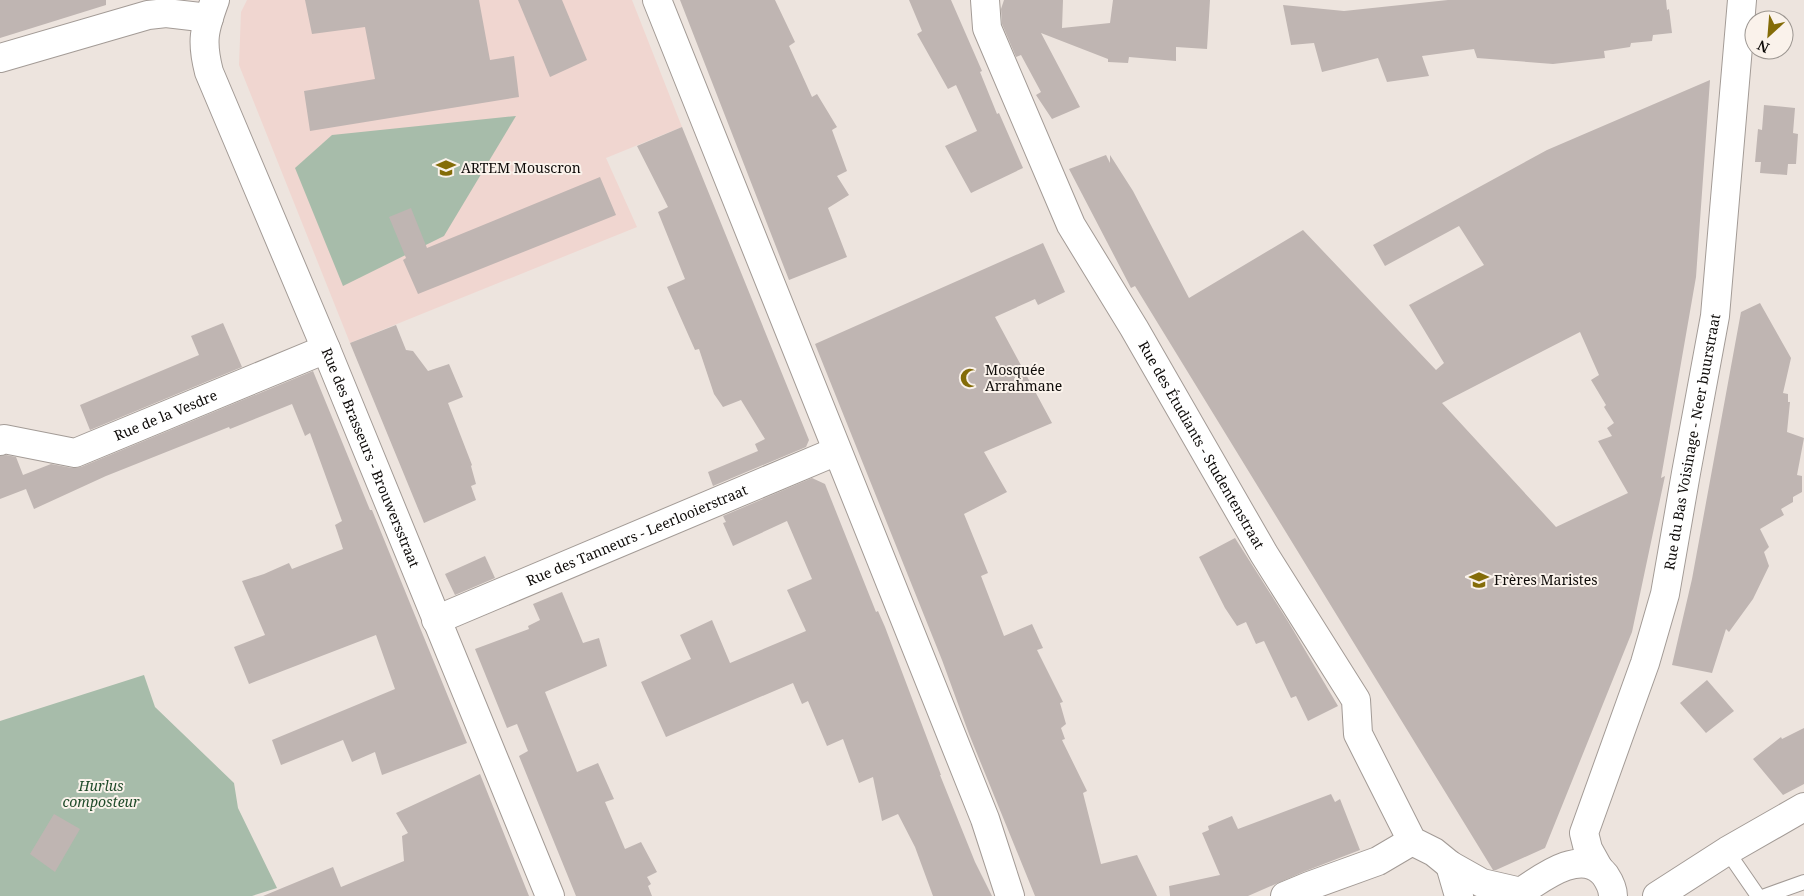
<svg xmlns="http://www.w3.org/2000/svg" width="1804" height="896" font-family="'Noto Serif',serif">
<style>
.education{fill:#f0d6d0}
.green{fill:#a7bcaa}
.building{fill:#bfb5b2;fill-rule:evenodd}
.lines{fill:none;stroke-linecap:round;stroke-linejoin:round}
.service-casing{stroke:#a39b96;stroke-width:16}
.minor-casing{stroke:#a39b96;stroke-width:30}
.tertiary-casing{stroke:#a39b96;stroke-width:30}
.service{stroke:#fff;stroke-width:14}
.minor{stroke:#fff;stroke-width:28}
.tertiary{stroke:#fff;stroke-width:28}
.labels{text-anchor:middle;stroke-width:4;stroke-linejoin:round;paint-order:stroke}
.poi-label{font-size:14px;fill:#0e0b09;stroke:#faf2eb;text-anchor:start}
.street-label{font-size:14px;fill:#0e0b09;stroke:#faf2eb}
.park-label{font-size:14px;font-style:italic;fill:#214c2b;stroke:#faf2eb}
</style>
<rect width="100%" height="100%" fill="#ede4de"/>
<path class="education" d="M 247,0 L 632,0 L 682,127 L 606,158 L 637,227 L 350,343 L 239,65 L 241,12 Z"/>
<g class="green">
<path d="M 516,116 L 444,236 L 343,286 L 295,168 L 332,135 Z"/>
<path d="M 144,675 L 155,707 L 234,783 L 238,808 L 277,888 L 252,896 L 0,896 L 0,721 Z"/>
</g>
<g class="building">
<path d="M 0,0 L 106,0 L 106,5 L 0,38 Z"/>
<path d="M 305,0 L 479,0 L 490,60 L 514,56 L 519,97 L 310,131 L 304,91 L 375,79 L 365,27 L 312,34 Z"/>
<path d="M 518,0 L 562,0 L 587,60 L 550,77 Z"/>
<path d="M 680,0 L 775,0 L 795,42 L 789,46 L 812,97 L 817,94 L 837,127 L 832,130 L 847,171 L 837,176 L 849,195 L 828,208 L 847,257 L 789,280 Z"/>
<path d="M 909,0 L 951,0 L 982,71 L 980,72 L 997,114 L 999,113 L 1023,168 L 971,193 L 945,146 L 977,131 L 956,85 L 948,89 L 917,34 L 922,31 Z"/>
<path d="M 1004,0 L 1063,0 L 1062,28 L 1110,23 L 1113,0 L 1210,0 L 1207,49 L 1176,47 L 1176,61 L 1129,57 L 1128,63 L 1108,62 L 1108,59 L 1041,33 L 1080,107 L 1052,119 L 1036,95 L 1041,92 L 1021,55 L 1016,57 L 1002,24 L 1001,9 Z"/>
<path d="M 1448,0 L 1666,0 L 1667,10 L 1669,9 L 1672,33 L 1653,35 L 1652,41 L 1631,43 L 1630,47 L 1604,51 L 1605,58 L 1553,64 L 1477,58 L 1474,49 L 1422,56 L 1429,76 L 1387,82 L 1378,58 L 1322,72 L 1314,43 L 1291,45 L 1283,5 L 1344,11 Z"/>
<path d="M 1710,80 L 1696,277 L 1661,478 L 1665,476 L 1632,632 L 1545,848 L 1496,870 L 1493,870 L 1135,286 L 1131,288 L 1069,169 L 1106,155 L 1110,163 L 1110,155 L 1133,191 L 1189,298 L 1303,230 L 1436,370 L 1444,363 L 1409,305 L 1484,265 L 1459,226 L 1385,266 L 1373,245 L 1547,150 ZM 1580,332 L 1599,375 L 1591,380 L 1606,405 L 1604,407 L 1614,423 L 1607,428 L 1612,436 L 1598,441 L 1628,493 L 1556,527 L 1442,403 Z"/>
<path d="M 1764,105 L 1795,108 L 1793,133 L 1798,134 L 1796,164 L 1788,164 L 1787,175 L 1760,173 L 1761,162 L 1755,162 L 1758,129 L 1762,130 Z"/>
<path d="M 682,127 L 809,440 L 806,447 L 713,486 L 708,472 L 758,451 L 755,444 L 765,439 L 741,400 L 723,407 L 714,394 L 699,349 L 695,350 L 667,287 L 685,279 L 658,212 L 668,207 L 637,146 Z"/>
<path d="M 600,177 L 616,215 L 418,294 L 403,260 L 406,258 L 389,217 L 411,208 L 427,248 Z"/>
<path d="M 1043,243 L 1065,292 L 1038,305 L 1035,299 L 995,317 L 1052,423 L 984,452 L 1007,492 L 964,514 L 988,573 L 981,576 L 1004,636 L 1032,624 L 1043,648 L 1037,650 L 1063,702 L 1060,703 L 1066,724 L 1061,728 L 1065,739 L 1062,740 L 1087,791 L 1083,793 L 1101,864 L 1137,855 L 1157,896 L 1035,896 L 969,734 L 942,660 L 815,344 Z"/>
<path d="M 1760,303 L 1791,358 L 1783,393 L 1788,394 L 1788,402 L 1790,402 L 1787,432 L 1804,438 L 1797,475 L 1802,476 L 1802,492 L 1793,497 L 1793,502 L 1781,509 L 1784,515 L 1760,529 L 1769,547 L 1764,552 L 1769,566 L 1753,599 L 1729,632 L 1726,629 L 1712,673 L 1672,665 L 1692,579 L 1741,312 Z"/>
<path d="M 223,323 L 242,367 L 90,430 L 80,405 L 199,355 L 191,336 Z"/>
<path d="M 396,325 L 406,350 L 413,351 L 428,371 L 449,364 L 463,397 L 448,403 L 472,465 L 471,466 L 476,484 L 471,486 L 476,500 L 424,523 L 350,343 Z"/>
<path d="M 313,371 L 370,510 L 372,510 L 467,743 L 382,775 L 375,752 L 352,762 L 343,740 L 281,765 L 272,740 L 395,689 L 376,635 L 249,684 L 234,647 L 265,635 L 242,581 L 264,574 L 289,563 L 292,569 L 343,549 L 335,525 L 342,521 L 310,433 L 305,436 L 292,404 L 230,429 L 229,427 L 106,476 L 34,509 L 26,489 L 0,499 L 0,456 L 6,455 L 16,457 L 23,475 L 51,464 L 72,468 L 81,467 Z"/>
<path d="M 812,478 L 825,484 L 876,612 L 878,611 L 885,627 L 941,775 L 940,775 L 975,862 L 992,896 L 933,896 L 915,847 L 898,814 L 882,821 L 873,777 L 859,783 L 843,739 L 827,746 L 808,701 L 802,704 L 793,683 L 666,737 L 641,682 L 691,659 L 680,635 L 712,620 L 730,663 L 806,631 L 787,590 L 812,579 L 787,521 L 733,546 L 723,523 L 726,522 L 723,516 Z"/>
<path d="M 1235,538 L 1289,623 L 1338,706 L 1308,721 L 1296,696 L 1291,698 L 1264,641 L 1256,644 L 1246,622 L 1237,626 L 1225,608 L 1199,557 Z"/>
<path d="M 485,556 L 495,578 L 455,595 L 445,574 Z"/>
<path d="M 562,592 L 583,643 L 599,638 L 607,666 L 545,692 L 577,772 L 598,763 L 614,799 L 605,802 L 625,849 L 641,842 L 657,872 L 647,877 L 651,884 L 648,886 L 652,896 L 576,896 L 519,756 L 528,751 L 517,724 L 507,728 L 475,649 L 529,629 L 528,626 L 540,620 L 533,604 Z"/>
<path d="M 1707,680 L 1734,711 L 1706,733 L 1680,703 Z"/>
<path d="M 1804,728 L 1804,784 L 1783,795 L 1753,759 L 1781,737 L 1782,739 Z"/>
<path d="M 480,774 L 529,896 L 263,896 L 333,867 L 341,887 L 404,861 L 402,836 L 408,833 L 396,813 Z"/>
<path d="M 1331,794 L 1335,802 L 1340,799 L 1360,850 L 1303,872 L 1248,896 L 1170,896 L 1169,886 L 1220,875 L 1202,833 L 1209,830 L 1208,826 L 1232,816 L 1238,829 Z"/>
<path d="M 54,814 L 80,829 L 55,872 L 30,854 Z"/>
</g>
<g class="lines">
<defs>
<g id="service">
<path d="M 1727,851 L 1758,896"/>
<path d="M 1765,896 L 1804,882"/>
</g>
<g id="minor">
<path id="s1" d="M 215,0 C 204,30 201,41 209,72 L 326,349 L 550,896"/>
<path id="s2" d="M 985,0 L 987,28 L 1071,225 L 1134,328 L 1264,554 L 1356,700 L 1358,734 L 1412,841 L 1434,852 L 1450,865 L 1482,883 L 1521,892"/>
<path d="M 0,58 L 148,15 L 166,13 L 209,18"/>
<path id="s3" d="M 0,441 L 4,439 L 75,453 L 326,349"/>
<path id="s4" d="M 436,620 L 837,451"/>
<path d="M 1450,865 L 1459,896"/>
<path id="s5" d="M 1598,867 L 1588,849 L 1584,833 L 1645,663 L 1665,594 L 1686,473 L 1715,316 L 1742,0"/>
<path d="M 1285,896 L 1309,886 L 1378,861 L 1412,841"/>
<path d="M 1515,896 C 1538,881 1581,845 1605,875 C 1609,881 1613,888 1613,896"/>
<path d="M 1657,896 L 1727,851 L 1804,807"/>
</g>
<path id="tertiary" d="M 657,0 L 985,819 L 1010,896"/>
</defs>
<use href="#service" class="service-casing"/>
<use href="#minor" class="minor-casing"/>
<use href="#tertiary" class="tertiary-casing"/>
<use href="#service" class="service"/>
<use href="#minor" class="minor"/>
<use href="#tertiary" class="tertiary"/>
</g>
<defs>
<symbol id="school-bare" viewBox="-9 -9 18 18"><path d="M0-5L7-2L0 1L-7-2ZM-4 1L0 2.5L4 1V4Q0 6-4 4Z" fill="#846c08" stroke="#faf2eb" stroke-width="2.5" paint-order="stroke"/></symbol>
<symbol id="mosque-bare" viewBox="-9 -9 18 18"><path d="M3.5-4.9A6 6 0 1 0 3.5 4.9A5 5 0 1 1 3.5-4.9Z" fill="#846c08" stroke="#faf2eb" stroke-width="2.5" paint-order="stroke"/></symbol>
</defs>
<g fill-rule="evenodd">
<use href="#school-bare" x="432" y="154" width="28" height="28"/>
<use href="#mosque-bare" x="956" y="364" width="28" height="28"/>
<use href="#school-bare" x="1465" y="566" width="28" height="28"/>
</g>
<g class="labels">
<g class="poi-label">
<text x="461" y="173">ARTEM Mouscron</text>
<text x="985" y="375">Mosquée<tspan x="985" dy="16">Arrahmane</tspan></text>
<text x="1494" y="585">Frères Maristes</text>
</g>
<g class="street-label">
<text dy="5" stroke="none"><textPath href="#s3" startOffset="175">Rue de la Vesdre</textPath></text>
<text dy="5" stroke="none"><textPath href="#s5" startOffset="444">Rue du Bas Voisinage - Neer buurstraat</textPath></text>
<text dy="5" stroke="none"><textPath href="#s2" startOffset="498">Rue des Étudiants - Studentenstraat</textPath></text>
<text dy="5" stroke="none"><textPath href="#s1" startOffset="492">Rue des Brasseurs - Brouwersstraat</textPath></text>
<text dy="5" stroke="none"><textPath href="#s4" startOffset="218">Rue des Tanneurs - Leerlooierstraat</textPath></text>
</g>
<g class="park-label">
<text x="101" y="791">Hurlus<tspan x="101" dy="16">composteur</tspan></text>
</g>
</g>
<g transform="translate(1769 35) rotate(206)"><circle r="24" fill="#faf2eb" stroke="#9c9691"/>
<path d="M0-4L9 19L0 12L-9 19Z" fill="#846c08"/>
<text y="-8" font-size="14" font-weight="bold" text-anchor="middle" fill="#0e0b09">N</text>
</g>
</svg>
